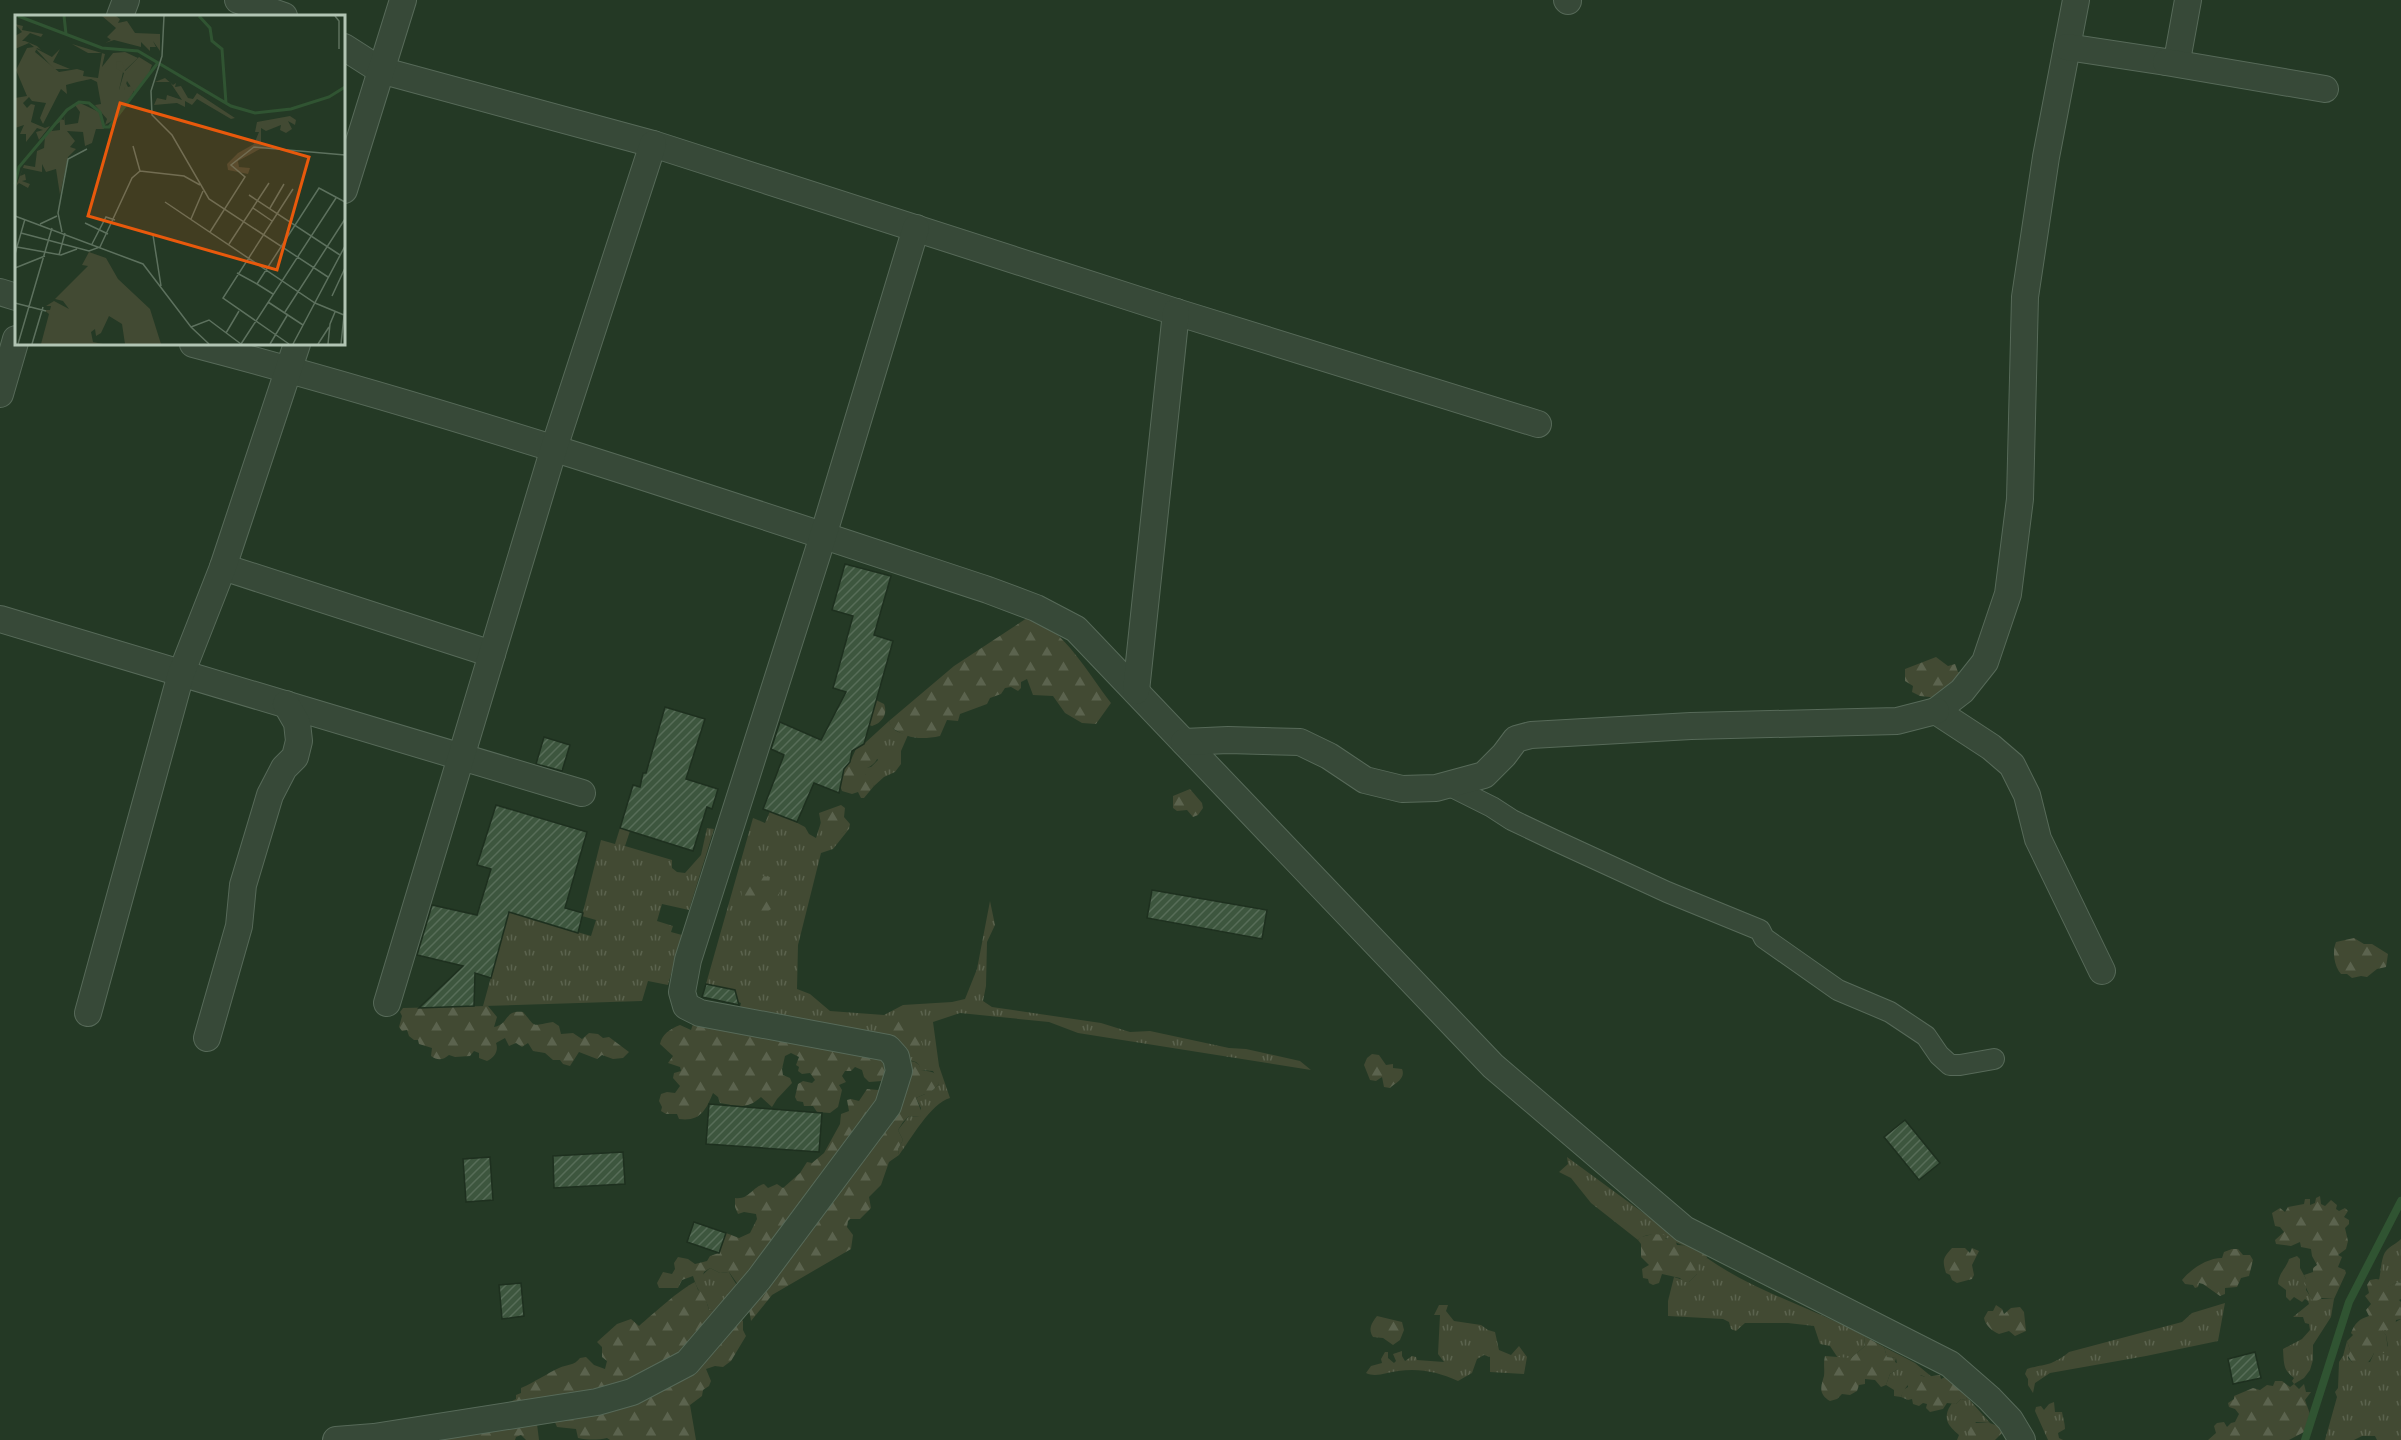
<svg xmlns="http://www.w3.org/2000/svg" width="2401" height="1440" font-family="Figtree,sans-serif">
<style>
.grass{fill:url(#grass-tufts)}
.forest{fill:url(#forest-firs)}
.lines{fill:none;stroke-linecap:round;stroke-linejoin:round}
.stream{stroke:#305432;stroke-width:8}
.building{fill:url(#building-hatch);stroke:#1e301f;stroke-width:1.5}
.pedestrian-casing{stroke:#576a59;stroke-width:22}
.minor-casing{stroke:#576a59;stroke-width:28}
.pedestrian{stroke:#374938;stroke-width:20}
.minor{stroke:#374938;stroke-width:26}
.inset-river{fill:none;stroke:#305432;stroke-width:3}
.inset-road{fill:none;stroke:#5d715e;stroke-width:1.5}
.view{fill:#e8590c;fill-opacity:0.15;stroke:#e8590c;stroke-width:3}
.inset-edge{fill:none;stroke:#b2c5b4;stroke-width:3}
</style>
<defs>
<pattern id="grass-tufts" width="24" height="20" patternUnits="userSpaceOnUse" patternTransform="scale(1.5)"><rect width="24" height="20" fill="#424a33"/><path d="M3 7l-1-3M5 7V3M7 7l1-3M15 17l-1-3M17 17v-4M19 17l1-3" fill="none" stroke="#5b634e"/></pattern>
<pattern id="forest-firs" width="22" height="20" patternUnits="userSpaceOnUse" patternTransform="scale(1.5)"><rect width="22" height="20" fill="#424a33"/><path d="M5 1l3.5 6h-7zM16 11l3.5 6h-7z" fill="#5b634e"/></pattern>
<pattern id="building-hatch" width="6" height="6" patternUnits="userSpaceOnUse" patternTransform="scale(1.5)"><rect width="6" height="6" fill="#3d563e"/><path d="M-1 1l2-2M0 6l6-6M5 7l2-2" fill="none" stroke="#576d58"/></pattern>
</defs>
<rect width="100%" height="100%" fill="#243925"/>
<g class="grass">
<path d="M 889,721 C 892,731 898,732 908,735 L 901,751 L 901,764 L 895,772 L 884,777 L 874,786 L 865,774 L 865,768 L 871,767 L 878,760 L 865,743 Z"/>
<path d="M 771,809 L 805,827 L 809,834 L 816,838 L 822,819 L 841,834 L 849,829 L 833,849 L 821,853 L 798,945 L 797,989 L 810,994 L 830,1011 L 884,1015 L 903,1005 L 952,1002 L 965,999 L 977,969 L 990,901 L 995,925 L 987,942 L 986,986 L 983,1001 L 992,1007 L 1101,1023 L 1130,1032 L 1150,1031 L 1229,1048 L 1246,1049 L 1300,1061 L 1311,1070 L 1078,1033 L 1049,1022 L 960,1013 L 933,1022 L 939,1066 L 950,1098 C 931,1103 911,1139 899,1155 L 898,1149 L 903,1140 L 898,1130 L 909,1116 L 920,1117 L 921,1108 L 916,1098 L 932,1091 L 939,1084 L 933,1071 L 920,1070 L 919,1065 L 916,1062 L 739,1012 L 741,1003 L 736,1001 L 731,990 L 706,984 L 753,818 L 765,823 Z"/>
<path d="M 620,828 L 630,831 L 625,846 L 672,860 L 672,868 L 677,872 L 685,873 L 701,855 L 707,828 L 714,829 L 689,910 L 662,904 L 657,921 L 673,926 L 671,932 L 682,935 L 668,985 L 648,981 L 642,1001 L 483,1006 L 509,912 L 591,936 L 596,920 L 582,916 L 601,840 L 615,844 Z"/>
<path d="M 1567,1157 L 1690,1247 C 1673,1244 1653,1226 1638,1240 L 1591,1203 L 1571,1178 L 1559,1172 L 1568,1164 Z"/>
<path d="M 2401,1239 L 2401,1283 L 2397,1282 L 2385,1289 L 2379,1280 C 2381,1272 2381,1257 2386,1251 C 2390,1246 2396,1244 2401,1239 Z"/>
<path d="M 2297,1256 L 2300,1259 L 2300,1268 L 2306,1279 L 2306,1290 L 2312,1299 L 2334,1299 L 2331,1317 L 2313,1345 L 2313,1360 L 2310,1370 L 2304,1378 L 2294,1384 L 2292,1381 L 2294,1378 C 2283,1370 2284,1364 2283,1349 L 2302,1339 L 2310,1330 L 2309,1324 L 2305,1323 L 2303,1317 L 2293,1317 L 2309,1304 L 2308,1301 L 2305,1299 L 2302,1302 L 2294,1297 L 2290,1301 L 2286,1297 L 2286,1290 L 2278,1284 C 2279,1272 2286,1269 2289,1259 Z"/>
<path d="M 1707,1258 C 1755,1292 1814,1308 1864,1336 L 1865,1346 L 1851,1358 L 1838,1358 L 1830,1346 L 1820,1344 L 1814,1326 L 1788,1323 L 1745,1323 L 1736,1331 L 1731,1329 L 1729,1322 L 1723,1319 L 1668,1316 L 1668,1301 L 1674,1277 L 1689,1282 L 1697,1274 L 1697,1261 L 1703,1261 Z"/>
<path d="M 710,1268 L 720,1273 L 729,1272 C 735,1285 750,1298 748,1313 L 738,1316 L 709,1310 C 707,1298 698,1293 695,1282 Z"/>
<path d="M 2225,1303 L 2218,1341 L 2146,1356 L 2050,1373 L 2035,1383 L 2033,1393 L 2028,1385 L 2028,1379 L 2025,1374 L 2027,1369 C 2047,1363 2050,1367 2069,1352 L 2182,1322 L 2192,1313 Z"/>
<path d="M 1439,1305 L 1448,1305 L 1446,1311 L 1454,1321 L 1481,1325 L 1488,1330 L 1495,1332 L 1499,1350 L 1511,1355 L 1519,1346 L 1527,1357 L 1524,1374 L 1490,1372 L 1490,1357 L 1484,1355 L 1477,1359 L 1472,1373 L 1458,1381 C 1438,1372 1420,1368 1398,1371 C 1387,1372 1376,1378 1366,1373 L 1371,1366 L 1382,1363 L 1381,1359 L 1385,1352 L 1388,1352 L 1388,1358 L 1394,1363 L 1396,1361 L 1393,1354 L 1402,1351 L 1402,1356 L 1405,1361 L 1412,1356 L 1416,1357 L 1417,1360 L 1444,1362 L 1438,1354 L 1440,1315 L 1434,1315 Z"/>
<path d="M 2401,1319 L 2401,1440 L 2377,1440 L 2375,1436 L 2362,1436 L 2354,1440 L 2325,1440 L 2337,1397 L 2335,1392 L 2338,1388 L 2339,1362 L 2343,1356 L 2347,1341 L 2350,1350 L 2348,1358 L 2353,1363 L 2370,1362 L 2374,1353 L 2380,1353 L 2388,1346 L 2386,1335 L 2381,1330 Z"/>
<path d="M 1884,1347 L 1915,1363 L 1932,1377 L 1925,1377 L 1921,1375 C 1912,1380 1904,1387 1901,1397 L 1894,1396 L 1894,1390 L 1886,1385 L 1890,1374 L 1898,1369 L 1896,1358 L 1887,1357 Z"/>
<path d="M 1967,1397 L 1990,1423 L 1976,1422 L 1969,1433 L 1969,1440 L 1957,1440 L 1959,1435 C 1949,1426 1941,1419 1952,1403 L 1956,1404 L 1961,1399 L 1966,1400 Z"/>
<path d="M 2054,1402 L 2055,1412 L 2062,1412 C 2063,1418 2065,1423 2065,1429 L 2058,1433 L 2059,1438 L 2063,1440 L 2048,1440 L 2035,1411 L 2036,1407 L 2041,1406 L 2044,1410 L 2049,1404 Z"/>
</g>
<g class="forest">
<path d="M 1030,616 C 1066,632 1087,672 1111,703 L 1096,724 L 1082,723 L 1065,713 L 1053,696 L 1033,695 L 1027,679 L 1021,682 L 1021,688 L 1018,691 L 1011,687 L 1005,688 L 1001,694 L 990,698 L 987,704 L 960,714 L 958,721 L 947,720 L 940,736 C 921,740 907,739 891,727 L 889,721 L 954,666 Z"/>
<path d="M 1936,657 L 1948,666 L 1955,664 L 1958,672 L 1962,672 L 1934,702 L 1930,697 L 1920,696 L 1912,692 L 1913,686 L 1905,681 L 1905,669 Z"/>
<path d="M 876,700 L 884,704 C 888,714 882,723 872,726 L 867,724 Z"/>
<path d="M 865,743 L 869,747 L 875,747 C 882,757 875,765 865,769 L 865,774 L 869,776 L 874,786 L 864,798 L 861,798 L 858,792 L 852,794 L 842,791 L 837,778 L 850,762 L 856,749 Z"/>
<path d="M 1190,789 L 1202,803 L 1203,808 L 1198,815 L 1193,817 L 1187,810 L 1177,811 L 1173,808 L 1173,796 Z"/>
<path d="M 841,805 L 845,808 L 844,817 L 850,824 L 849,829 L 837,837 L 823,835 L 819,813 Z"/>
<path d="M 751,868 L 756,868 L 762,876 L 770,877 L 769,883 L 774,883 L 780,893 L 772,901 L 771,909 L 767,912 L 759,913 L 751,908 L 749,903 L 743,900 C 740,889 739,874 751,868 Z"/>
<path d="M 2354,938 L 2364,944 L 2372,944 L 2388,954 L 2386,967 L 2377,969 L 2367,977 L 2361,976 L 2352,978 L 2347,974 L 2341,974 C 2334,966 2332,951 2336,942 Z"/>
<path d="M 488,1006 L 497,1017 L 494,1027 C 510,1024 503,1010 523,1012 C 537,1028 530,1026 553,1022 L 559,1026 L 561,1034 L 573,1033 L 582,1039 L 589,1033 L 598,1034 L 603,1038 L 609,1037 L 629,1052 L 623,1058 L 613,1059 L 602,1055 L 597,1059 L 579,1052 L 570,1066 L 563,1064 L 560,1060 L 553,1060 L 545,1053 L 533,1051 L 528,1043 L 522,1047 L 516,1043 L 509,1046 L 505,1038 L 496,1043 C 499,1051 494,1058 487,1061 L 479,1058 L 479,1053 L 474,1051 L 470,1056 L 455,1057 L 449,1055 C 443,1060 438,1061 431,1056 L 432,1048 L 419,1044 L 418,1040 L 414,1040 L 409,1036 L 407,1030 L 402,1031 L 399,1027 L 402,1016 L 400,1012 L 403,1008 Z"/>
<path d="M 696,1015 L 915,1062 L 919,1065 L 921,1070 C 932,1072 938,1071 939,1084 L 932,1091 L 933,1095 L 925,1094 L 916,1098 L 922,1113 L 920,1117 L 909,1116 L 903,1122 L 898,1130 L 903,1140 L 898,1149 L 899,1155 L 889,1162 L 881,1185 L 869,1197 L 871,1208 L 860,1219 L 850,1219 L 848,1221 L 847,1227 L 853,1235 L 851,1249 L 772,1295 L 751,1321 L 749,1309 L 741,1289 L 729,1272 L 720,1273 L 710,1268 L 704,1272 L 701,1283 L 695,1282 L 698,1290 L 704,1293 L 709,1310 L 738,1316 L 743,1321 L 743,1330 L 746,1336 L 731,1361 L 723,1367 L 715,1366 L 706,1369 L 711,1381 L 709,1386 L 703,1390 L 702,1396 L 690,1405 L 696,1440 L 610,1440 L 607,1438 C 598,1440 588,1440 578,1438 L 576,1429 L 557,1427 L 554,1420 L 537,1424 L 539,1440 L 526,1440 L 521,1435 L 516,1437 L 515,1440 L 433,1440 L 502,1411 L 508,1403 L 516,1399 L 516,1395 L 521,1393 L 521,1388 C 535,1382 546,1374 559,1368 C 567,1364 574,1366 580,1358 L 586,1357 L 594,1365 L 605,1369 L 607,1361 L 602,1357 L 602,1347 L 597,1342 L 617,1324 L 631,1319 L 639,1326 C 653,1314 680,1289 695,1282 L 693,1276 L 682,1280 L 678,1288 L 659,1288 L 657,1283 L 663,1272 L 672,1274 L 675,1269 L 674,1263 L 678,1257 L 688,1259 L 695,1264 L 707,1261 L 710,1256 L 719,1253 L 726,1233 L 739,1238 L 750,1233 L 757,1219 L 756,1214 L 744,1212 L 738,1214 L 735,1207 L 735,1198 C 749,1200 752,1187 764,1184 L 768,1188 L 777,1184 L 783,1188 L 800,1173 L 807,1162 L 812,1163 L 824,1153 L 840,1124 L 841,1114 L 849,1111 L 847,1100 L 851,1099 L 859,1101 L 867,1089 L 878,1090 L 883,1087 L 882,1081 L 869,1082 L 864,1077 L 862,1070 L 855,1067 L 851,1071 L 845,1071 L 842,1076 L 846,1082 L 839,1085 L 842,1090 L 838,1107 L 830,1113 L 817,1112 L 813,1106 L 804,1106 L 803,1102 L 797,1101 L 795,1097 L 798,1084 L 803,1081 L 812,1083 L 815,1080 L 810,1073 L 802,1074 L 798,1071 L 799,1067 L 796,1065 L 799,1057 L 791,1053 L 785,1056 L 782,1069 L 783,1075 L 790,1078 L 792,1083 L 777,1099 L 772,1107 L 761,1097 C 747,1110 737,1106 720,1103 L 718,1097 L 713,1093 C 706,1110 700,1122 679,1119 L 677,1114 L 666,1114 L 661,1111 L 662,1107 L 659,1101 L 661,1094 L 667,1092 L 675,1093 L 680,1086 L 673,1078 L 674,1073 L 681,1071 L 680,1067 L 668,1063 L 673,1056 L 660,1044 C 662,1034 670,1029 680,1025 L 691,1030 Z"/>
<path d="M 903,1016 L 909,1016 C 913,1026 925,1025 924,1038 L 921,1041 L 923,1047 L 915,1057 L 910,1057 L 892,1041 L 891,1030 Z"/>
<path d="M 1372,1054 L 1379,1055 L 1386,1065 L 1393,1064 L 1393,1068 L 1402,1069 C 1406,1079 1395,1083 1390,1088 L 1384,1087 L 1382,1077 L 1376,1081 L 1370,1080 L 1364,1065 L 1367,1058 Z"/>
<path d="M 2320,1196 L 2321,1204 L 2325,1206 L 2331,1200 L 2337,1205 L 2336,1209 L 2339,1211 L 2345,1208 L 2348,1211 L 2344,1217 L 2349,1220 L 2349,1224 L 2345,1228 L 2348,1241 L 2346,1249 L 2338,1255 L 2342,1257 L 2338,1267 L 2345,1270 L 2346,1273 L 2334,1299 L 2322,1298 L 2313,1303 L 2304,1283 L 2306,1279 L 2304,1275 L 2313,1272 L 2313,1268 L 2317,1265 L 2312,1256 L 2311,1249 L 2301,1247 L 2300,1242 L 2291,1246 L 2276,1244 L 2275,1240 L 2284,1232 L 2280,1227 L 2275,1226 L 2272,1213 L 2280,1208 L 2285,1212 L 2288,1207 L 2304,1204 L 2305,1199 L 2310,1199 L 2310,1205 L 2315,1203 L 2316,1198 Z"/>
<path d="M 1653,1234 L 1664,1235 L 1666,1239 L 1670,1237 L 1675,1240 L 1677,1245 L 1696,1246 L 1706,1252 L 1707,1258 L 1703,1262 L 1697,1262 L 1697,1274 L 1689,1282 L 1684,1282 L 1680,1278 L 1662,1274 L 1659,1283 L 1653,1285 L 1649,1283 L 1648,1279 L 1643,1278 L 1642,1269 L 1649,1265 L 1641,1257 L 1641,1244 L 1638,1240 L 1641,1237 Z"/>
<path d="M 1952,1248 L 1965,1248 L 1970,1253 L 1972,1248 L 1979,1251 L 1972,1265 L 1974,1275 L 1972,1279 L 1957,1283 L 1952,1280 L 1950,1275 L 1946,1273 C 1942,1260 1943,1258 1952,1248 Z"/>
<path d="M 2232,1249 L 2238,1249 L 2243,1255 L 2250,1255 L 2253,1260 L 2249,1276 L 2241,1278 L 2237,1287 L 2225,1288 L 2225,1294 L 2220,1296 L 2203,1284 L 2199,1283 L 2198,1287 L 2195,1288 L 2193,1285 L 2185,1284 L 2182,1280 C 2191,1269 2207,1258 2222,1258 L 2224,1252 Z"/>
<path d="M 2376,1279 L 2382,1280 L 2385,1288 L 2397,1282 L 2401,1283 L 2401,1299 L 2399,1300 L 2401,1302 L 2401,1319 L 2396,1320 L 2395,1327 L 2391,1330 L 2382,1330 L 2386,1335 L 2388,1350 L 2384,1353 L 2374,1353 C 2369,1363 2366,1366 2355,1367 L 2347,1354 L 2350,1350 L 2347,1341 L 2353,1335 L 2351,1333 C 2355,1323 2359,1319 2369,1316 L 2366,1310 L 2371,1304 L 2365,1296 L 2369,1293 L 2367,1285 L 2370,1280 Z"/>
<path d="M 1996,1305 L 2002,1309 L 2004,1314 L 2011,1308 L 2020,1307 L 2024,1312 L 2026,1331 L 2015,1336 L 2009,1331 L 1999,1334 C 1992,1331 1985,1325 1984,1318 L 1988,1311 L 1993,1311 Z"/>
<path d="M 1377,1316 L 1402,1322 L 1404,1330 L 1400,1340 L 1393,1345 L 1383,1338 L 1373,1337 C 1368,1329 1371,1324 1377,1316 Z"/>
<path d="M 1864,1336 L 1884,1347 L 1887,1357 L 1896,1358 L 1895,1362 L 1900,1365 L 1898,1369 L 1890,1374 L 1886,1385 L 1881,1387 L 1875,1380 L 1865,1379 L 1865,1384 L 1859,1385 L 1857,1391 L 1850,1395 L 1842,1394 L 1837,1399 L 1830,1401 C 1818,1394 1821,1386 1824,1376 C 1825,1369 1823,1364 1825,1356 L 1851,1358 L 1865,1346 Z"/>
<path d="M 1917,1374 L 1925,1377 L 1940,1375 L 1941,1379 L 1945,1377 L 1953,1384 L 1962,1386 L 1967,1397 L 1966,1400 L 1961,1399 L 1956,1404 L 1947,1403 L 1943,1409 L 1930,1412 L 1926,1408 L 1927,1404 L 1923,1403 L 1919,1406 L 1913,1404 L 1912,1399 L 1908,1400 L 1901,1397 L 1903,1390 L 1908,1387 L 1908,1382 Z"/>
<path d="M 2275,1381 L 2282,1381 L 2290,1387 L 2294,1384 L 2299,1389 L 2304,1384 L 2306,1392 L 2311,1392 L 2305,1400 L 2311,1417 L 2304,1432 L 2289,1440 L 2208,1440 L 2216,1433 L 2214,1426 L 2217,1423 L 2224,1422 L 2227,1427 L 2231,1423 L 2235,1422 L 2239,1414 L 2235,1409 L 2229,1407 L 2228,1403 L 2234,1399 L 2234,1396 L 2253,1388 L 2260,1390 L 2267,1385 L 2273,1386 Z"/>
<path d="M 1970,1423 L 1990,1423 L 2000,1427 L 2002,1433 L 1995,1440 L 1969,1440 L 1967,1428 Z"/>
</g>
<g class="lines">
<path class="stream" d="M 2305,1440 L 2349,1302 L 2401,1201"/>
</g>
<g class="building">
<path d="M 845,564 L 891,576 L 874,635 L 893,641 L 864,744 L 852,751 L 850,762 L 844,769 L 839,793 L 814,783 L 797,822 L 763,809 L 784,755 L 771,749 L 780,722 L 821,740 L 846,692 L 833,688 L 853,616 L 832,610 Z"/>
<path d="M 665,707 L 705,719 L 686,779 L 718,789 L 712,809 L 707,807 L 693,851 L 620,828 L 633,785 L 640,787 L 643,773 L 646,773 Z"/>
<path d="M 544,737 L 570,745 L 562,771 L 536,764 Z"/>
<path d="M 496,805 L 587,832 L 565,908 L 583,913 L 578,933 L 509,912 L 491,978 L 475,973 L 474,1006 L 419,1008 L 463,966 L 417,955 L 432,905 L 477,915 L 491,869 L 477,865 Z"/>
<path d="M 1152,890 L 1267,910 L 1262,939 L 1147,918 Z"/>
<path d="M 706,984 L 735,990 L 739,1005 L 702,997 Z"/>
<path d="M 709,1104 L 822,1113 L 819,1152 L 706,1144 Z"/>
<path d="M 1905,1120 L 1940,1163 L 1919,1180 L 1884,1137 Z"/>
<path d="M 623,1152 L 625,1184 L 554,1188 L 553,1156 Z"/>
<path d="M 490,1157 L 493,1200 L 466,1202 L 463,1159 Z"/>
<path d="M 694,1222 L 726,1233 L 719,1253 L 687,1242 Z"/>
<path d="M 521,1283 L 524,1316 L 502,1319 L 499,1285 Z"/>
<path d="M 2255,1352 L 2261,1378 L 2233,1384 L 2228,1359 Z"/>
</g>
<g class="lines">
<defs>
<path id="pedestrian" d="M 1448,785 L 1492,807 L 1512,820 L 1554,840 L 1667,892 L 1760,930 L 1764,938 L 1838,990 L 1890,1012 L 1926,1036 L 1939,1055 L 1950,1065 L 1960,1065 L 1994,1059"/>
<g id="minor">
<path d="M 238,0 L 284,16"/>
<path d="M 1567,0 L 1568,1"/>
<path d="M 2076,0 L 2046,157 L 2025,297 L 2020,499 L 2008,594 L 1985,662 L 1962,691 L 1936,711 L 1991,747 L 2012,765 L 2027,795 L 2038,839 L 2102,971"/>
<path d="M 120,16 L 126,0"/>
<path d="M 344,47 L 380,70 L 653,144 L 1176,312 L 1538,424"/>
<path d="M 2067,47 L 2166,62 L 2172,61 L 2178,55 L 2188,0"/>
<path d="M 2166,62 L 2325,89"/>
<path d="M 344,190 L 403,0"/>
<path d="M 0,292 L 16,297"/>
<path d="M 193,344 C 461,414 725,503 988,590 L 1036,608 L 1076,629 L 1493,1066 L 1684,1229 L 1950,1364 L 1989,1398 L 2010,1420 L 2022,1440"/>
<path d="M 0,394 L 16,339"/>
<path d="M 223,567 L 492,654"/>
<path d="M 0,619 L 582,793"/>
<path d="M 1136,691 L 1176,312"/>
<path d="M 1184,742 L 1228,740 L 1300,742 L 1329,756 L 1365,780 L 1402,789 L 1436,788 L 1484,775 L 1504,755 L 1516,739 L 1531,735 L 1691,726 L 1897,721 L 1936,711"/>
<path d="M 387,1003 L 554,448 L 653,144"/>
<path d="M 88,1013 L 181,674 L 223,567 L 297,344"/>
<path d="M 207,1038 L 239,926 L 243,885 L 270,795 L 284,768 L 295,757 L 299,741 L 297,723 L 286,704"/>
<path d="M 336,1440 L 374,1437 L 597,1402 L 632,1392 L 687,1363 L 759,1279 L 888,1106 L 899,1071 L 896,1057 L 888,1048 L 700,1013 L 686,1006 L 682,992 L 688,960 L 823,536 L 916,228"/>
</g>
</defs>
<use href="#pedestrian" class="pedestrian-casing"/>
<use href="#minor" class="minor-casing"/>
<use href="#pedestrian" class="pedestrian"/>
<use href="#minor" class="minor"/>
</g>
<g transform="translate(15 15)">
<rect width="330" height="330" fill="#243925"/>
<path d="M 87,1 L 101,1 L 105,4 L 103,8 L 112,6 L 120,18 L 145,19 L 145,36 L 138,26 L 141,32 L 135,32 L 135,36 L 126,27 L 126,32 L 99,25 L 90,28 L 96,25 L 92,22 L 101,13 ZM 0,9 L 8,11 L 7,15 L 28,19 L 26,22 L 15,18 L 7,26 L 10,26 L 22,31 L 26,35 L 22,33 L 20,37 L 44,57 L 62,54 L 69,56 L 68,61 L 83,63 L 87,38 L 73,38 L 57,29 L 90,39 L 87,52 L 98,38 L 110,37 L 123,43 L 108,57 L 104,75 L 109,75 L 110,66 L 113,72 L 120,70 L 112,59 L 124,67 L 107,97 L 102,97 L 102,103 L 90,110 L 92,104 L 80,90 L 86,89 L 82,67 L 76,64 L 62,67 L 51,70 L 52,79 L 46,74 L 28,109 L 25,103 L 31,88 L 17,86 L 14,82 L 8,88 L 12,93 L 16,89 L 20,90 L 16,107 L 30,113 L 35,111 L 24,125 L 21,117 L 28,115 L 22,113 L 11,127 L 11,119 L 5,119 L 9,110 L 0,113 L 0,83 L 12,81 L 1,55 L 12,33 L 19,32 L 14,28 L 0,34 L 0,21 L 7,17 ZM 65,88 L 84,97 L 89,114 L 81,114 L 77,128 L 70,131 L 68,117 L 52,116 L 60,126 L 55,132 L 61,134 L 53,142 L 45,180 L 41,154 L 31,157 L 27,149 L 27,157 L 8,153 L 5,161 L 10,159 L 11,165 L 7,166 L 15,169 L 13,173 L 4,168 L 1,171 L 9,150 L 20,152 L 22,136 L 29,133 L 30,122 L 39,110 L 37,116 L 45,115 L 45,107 L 40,110 L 45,104 L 49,105 L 49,100 L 50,110 L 63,108 L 65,97 L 60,90 ZM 74,237 L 91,243 L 103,264 L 135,294 L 146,329 L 110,329 L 107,309 L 94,301 L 86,318 L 81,321 L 80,314 L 76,317 L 78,327 L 88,329 L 26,329 L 34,299 L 29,295 L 35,295 L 36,291 L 31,291 L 39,286 L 54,294 L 48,286 L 40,284 L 73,251 L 67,250 Z" fill="#424a33"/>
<path d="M 20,33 L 37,42 L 45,34 L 38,47 L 55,54 L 39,54 ZM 124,42 L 137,50 L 133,61 L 120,78 L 112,66 L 109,75 L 104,75 L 109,58 L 102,54 L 101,46 L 107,47 L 110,56 ZM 150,63 L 158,70 L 161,68 L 160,72 L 166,71 L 173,83 L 178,84 L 182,78 L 220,103 L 216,104 L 182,84 L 177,90 L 170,86 L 170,92 L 162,88 L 139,90 L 142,83 L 151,85 L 152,80 L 167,85 L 155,67 L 140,67 ZM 275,101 L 281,105 L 280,110 L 273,106 L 277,114 L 271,118 L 265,115 L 266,110 L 251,116 L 246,113 L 246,128 L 260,132 L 245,134 L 223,146 L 224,152 L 235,153 L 233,159 L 213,155 L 212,149 L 223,138 L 239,129 L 244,117 L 240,117 L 242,107 Z" fill="#424a33"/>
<path class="inset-river" d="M 3,1 L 87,33 L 123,36 L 216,91 L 240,98 L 276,94 L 314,82 L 330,72M 49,1 L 51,19M 184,1 L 195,13 L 197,26 L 207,34 L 211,88M 0,169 L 4,152 L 52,95 L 64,87 L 74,88 L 85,97 L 89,112 L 94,112 L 142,49"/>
<path class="inset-road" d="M 149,1 L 147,41 L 136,76 L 137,100 L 157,120 L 194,184 L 313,262M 320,1 L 324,6 L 324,34M 125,156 L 169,161 L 185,170M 234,180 L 325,240M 150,187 L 300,288 L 329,300M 238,193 L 257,206M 255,193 L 269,169M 0,201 L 128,249 L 176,312 L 194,329M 176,204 L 188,176M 70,208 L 93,219M 25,209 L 42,201M 47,217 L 43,198 L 53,144 L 72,134M 195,217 L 230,162 L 216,150 L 239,132 L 330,140M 6,218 L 74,236 L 85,232 L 117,163 L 125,156 L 118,131M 138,220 L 146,271M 77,229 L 91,202 L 100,205M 214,229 L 254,168M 2,232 L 46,240 L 62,234M 0,239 L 10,204M 44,240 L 50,218M 0,253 L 30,241M 222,258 L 242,269 L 304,173 L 330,187M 242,269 L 258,279M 317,281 L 330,253M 253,287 L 288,310M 0,288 L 31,296M 270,297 L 330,204M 176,312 L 194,305 L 226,329M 211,318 L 224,296M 3,329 L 37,213M 17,329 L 28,292M 226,329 L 321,183M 255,329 L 273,299M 274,329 L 208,283 L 278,174M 278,329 L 330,231M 303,329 L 314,312M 313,329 L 315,309 L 320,297M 326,329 L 330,291"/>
<path class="view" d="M 105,88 L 294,142 L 262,255 L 73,201 Z"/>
<rect width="330" height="330" class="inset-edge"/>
</g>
</svg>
